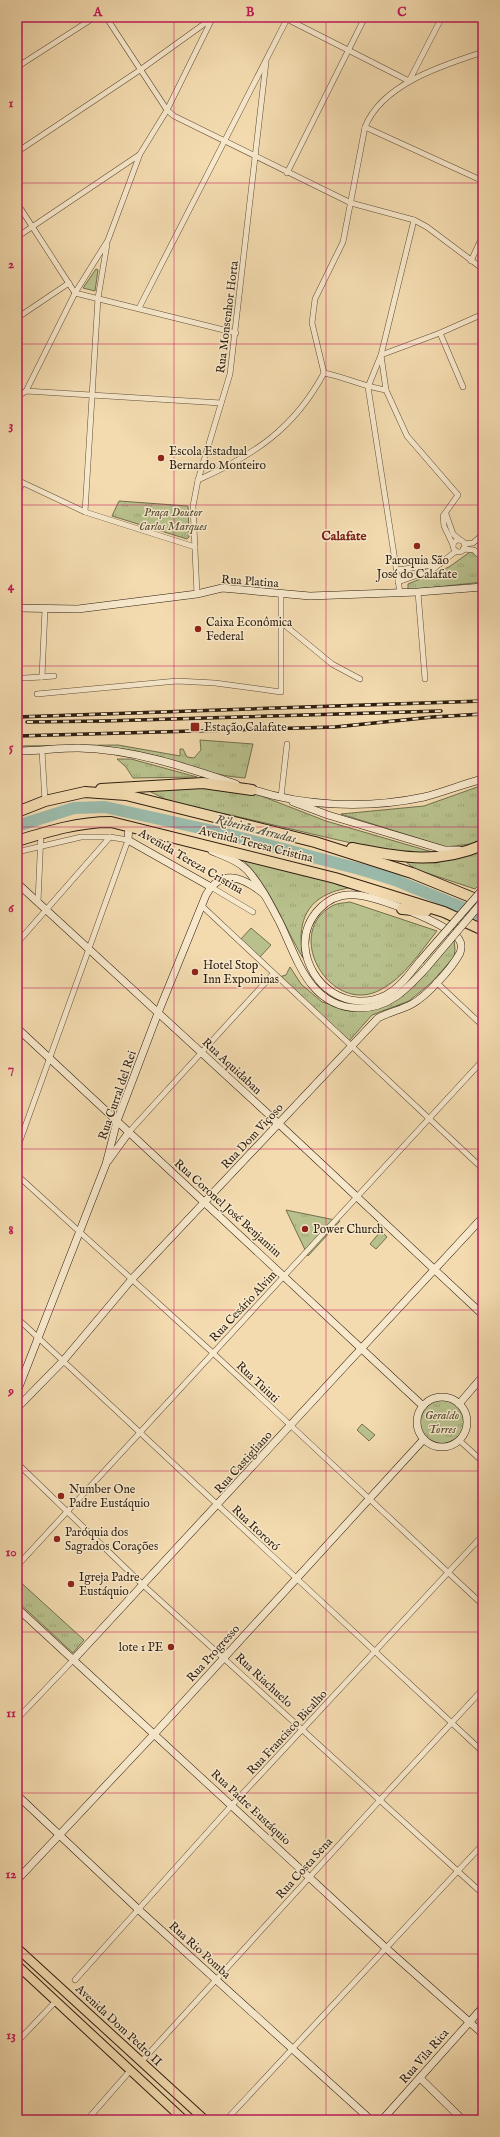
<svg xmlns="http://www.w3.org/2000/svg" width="500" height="2137" font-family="'IM FELL English',serif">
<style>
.grass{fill:url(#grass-tufts);stroke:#726f4e}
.garden{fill:#b8c18d;stroke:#726f4e}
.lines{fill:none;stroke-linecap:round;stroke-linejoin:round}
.river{stroke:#9bbbac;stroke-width:12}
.street-casing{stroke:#5e4c38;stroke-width:6}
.secondary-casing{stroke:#2d1d10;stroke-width:8}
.primary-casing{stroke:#2d1d10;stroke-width:10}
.highway-casing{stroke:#2d1d10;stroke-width:12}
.street{stroke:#f7e8cb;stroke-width:5}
.secondary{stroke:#f7e8cb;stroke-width:7}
.primary{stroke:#f3dbaf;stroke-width:8}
.highway{stroke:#f3dbaf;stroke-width:10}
.rail-casing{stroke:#2d1d10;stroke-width:3.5}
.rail{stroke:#f7e8cb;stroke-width:2;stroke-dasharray:6;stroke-linecap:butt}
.secondary-bridge-casing{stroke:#2d1d10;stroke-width:8;stroke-linecap:butt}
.secondary-bridge{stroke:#f7e8cb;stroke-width:7}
.grid{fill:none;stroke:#c2185b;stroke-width:1;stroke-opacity:0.55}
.poi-dot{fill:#8f2418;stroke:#f7e8cb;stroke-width:1.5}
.labels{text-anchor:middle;stroke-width:3;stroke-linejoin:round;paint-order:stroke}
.street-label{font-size:12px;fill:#2d1d10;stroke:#f7e8cb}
.poi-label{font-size:12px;fill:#2d1d10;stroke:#f7e8cb;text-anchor:start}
.park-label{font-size:12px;font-style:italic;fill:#574e36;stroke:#f7e8cb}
.neighbourhood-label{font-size:13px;font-weight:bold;fill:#7a1f14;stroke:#f7e8cb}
.water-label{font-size:13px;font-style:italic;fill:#4e4c3f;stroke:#f7e8cb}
.neatline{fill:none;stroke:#c2185b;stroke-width:1.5}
.grid-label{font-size:13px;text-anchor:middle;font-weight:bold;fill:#c2185b}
</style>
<defs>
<pattern id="grass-tufts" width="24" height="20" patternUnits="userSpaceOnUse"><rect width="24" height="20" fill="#b8c18d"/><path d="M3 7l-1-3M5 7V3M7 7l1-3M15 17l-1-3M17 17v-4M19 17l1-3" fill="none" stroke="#9ea579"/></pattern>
</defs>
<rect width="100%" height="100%" fill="#f3dbaf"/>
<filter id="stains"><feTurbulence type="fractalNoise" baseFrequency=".005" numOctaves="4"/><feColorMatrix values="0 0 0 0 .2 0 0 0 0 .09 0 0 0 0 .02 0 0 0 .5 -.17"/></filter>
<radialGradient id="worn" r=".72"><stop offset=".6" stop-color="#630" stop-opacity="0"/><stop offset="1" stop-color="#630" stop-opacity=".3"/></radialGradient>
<g class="grass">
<path d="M 96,269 L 98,270 L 95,291 L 83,288 Z"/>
<path d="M 119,501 L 188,506 L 189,537 L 187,539 L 112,516 Z"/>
<path d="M 470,552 L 477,554 L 483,564 L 483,582 L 408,590 L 408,584 L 449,567 Z"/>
<path d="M 200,740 L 253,744 L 245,778 C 207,776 173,758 136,751 C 99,743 55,748 17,748 L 17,746 L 118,745 L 180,756 L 180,749 L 183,749 L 187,757 L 194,758 L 201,750 Z"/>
<path d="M 117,759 L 131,759 L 197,777 L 133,778 L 126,767 Z"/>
<path d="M 202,785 L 251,792 L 326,821 L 439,854 L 407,855 L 338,840 L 235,816 L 173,803 L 145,789 Z"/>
<path d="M 483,785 L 483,838 L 471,844 L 446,847 L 341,814 L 424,806 Z"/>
<path d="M 483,849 L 483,881 L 475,889 L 415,869 L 406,862 L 436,863 Z"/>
<path d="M 243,860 L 353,887 C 345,889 335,890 328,894 C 301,906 298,932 303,958 C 283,925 271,887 243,860 Z"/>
<path d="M 350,902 L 437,931 C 420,952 404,978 380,990 C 331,1016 282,934 332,906 C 337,903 344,903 350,902 Z"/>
<path d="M 454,939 L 455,950 L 454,957 L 431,983 L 409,1001 L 372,1015 L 349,1041 L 279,977 L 286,975 L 290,967 L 301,984 L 322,1002 L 343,1008 L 370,1008 L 393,1000 Z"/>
<path d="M 286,1210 L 340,1221 L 308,1256 Z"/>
<circle cx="442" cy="1421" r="23"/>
<path d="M 17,1579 L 84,1640 L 73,1653 L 17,1601 Z"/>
</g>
<g class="garden">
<path d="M 251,928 L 271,945 L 260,957 L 241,939 Z"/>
<path d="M 381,1231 L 387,1237 L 376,1249 L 370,1244 Z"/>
<path d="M 362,1424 L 375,1435 L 369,1441 L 357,1430 Z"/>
</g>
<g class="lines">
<path class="river" d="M 17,826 L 74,808 L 105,807 L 218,832 L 363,870 L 395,880 L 483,916"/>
<defs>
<g id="street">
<path d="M 106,17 L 167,110 L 174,116 L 351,203 L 414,220 L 427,227 L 483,269"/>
<path d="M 283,17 L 409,81 L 442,17"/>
<path d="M 17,67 L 95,17"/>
<path d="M 365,127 L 483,181"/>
<path d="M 17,152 L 140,70 L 211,19"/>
<path d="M 287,173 L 365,17"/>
<path d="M 17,203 L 75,293 L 236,333"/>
<path d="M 17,237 L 139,155"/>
<path d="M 471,261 L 483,235"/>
<path d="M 139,308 L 288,17"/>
<path d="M 17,318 L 69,283"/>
<path d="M 440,333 L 463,387"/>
<path d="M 324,373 C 345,377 364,387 386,390 L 407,436 L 458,495 L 443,516 L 444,526 L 453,545"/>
<path d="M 386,390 L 381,355 L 440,333 L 483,314"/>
<path d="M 26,391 L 75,293 L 108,240 L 140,154 L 167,110 L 213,17"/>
<path d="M 17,397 L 26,391 L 221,403"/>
<path d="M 17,480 L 85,512 L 195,547"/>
<path d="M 198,480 C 254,455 294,429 324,373 L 312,323 L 315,299 L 343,242 L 365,127 C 382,84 443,65 483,52"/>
<path d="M 17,494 L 22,484"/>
<path d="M 85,512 L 98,298 L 107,244"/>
<path d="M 446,514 L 453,534 L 460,540"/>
<circle cx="459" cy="546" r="6"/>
<path d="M 464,544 L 473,543 L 483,534"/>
<path d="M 463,549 L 474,550 L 483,559"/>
<path d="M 397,570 L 440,564"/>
<path d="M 398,582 L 432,570 L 456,551"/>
<path d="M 418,592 L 425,679"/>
<path d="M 400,593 L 368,387 L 381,355 L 414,220"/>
<path d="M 197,594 L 193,506 L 198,480 L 230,374 L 266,62"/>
<path d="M 45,609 L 42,677 L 54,676"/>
<path d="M 281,622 L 332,664 L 360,679"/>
<path d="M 24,678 L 42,677"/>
<path d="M 37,694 L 177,681 L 215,683 L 281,692 L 281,594"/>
<path d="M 42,751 L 45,801"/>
<path d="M 281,797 L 287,744"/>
<path d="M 17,852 L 81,837 L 110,837"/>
<path d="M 211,887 L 253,912"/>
<path d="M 38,902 L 41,833"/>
<path d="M 202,906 L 483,1169"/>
<path d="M 17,943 L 110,837 L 128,840 L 17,1149"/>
<path d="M 436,982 L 483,1026"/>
<path d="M 129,1132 L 273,974"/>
<path d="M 17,1175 L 213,1353 L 483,1605"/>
<path d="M 17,1318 L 483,1752"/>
<path d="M 459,1440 L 483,1462"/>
<path d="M 17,1463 L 143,1585 L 483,1894"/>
<path d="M 17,1566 L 483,1060"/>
<path d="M 17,1719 L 74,1659"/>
<path d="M 75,1980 L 232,1805 L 483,1535"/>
<path d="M 17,2042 L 56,2001"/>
<path d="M 141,2062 L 380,1800 L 483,1689"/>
<path d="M 17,2116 L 21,2120"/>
<path d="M 87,2120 L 129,2072"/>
<path d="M 226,2120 L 483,1844"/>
</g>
<g id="secondary">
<path d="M 17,608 L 78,609 L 197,594 L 222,588 L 310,596 L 418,592 L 483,587"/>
<path d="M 17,751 C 37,751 58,748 78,748 C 132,749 186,767 236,784"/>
<path d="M 248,788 C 303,807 368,809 424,797 C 444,792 463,784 483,779"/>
<path d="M 293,802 L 328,815 L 445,850 L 459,850"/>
<path d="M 129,826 L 128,840 L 211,887"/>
<path d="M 212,851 C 224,856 237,860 247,870 C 260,884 270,904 279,921 C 297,957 308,1006 357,1008 C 389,1009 407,989 427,967"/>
<path d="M 17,883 L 279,1124 L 483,1315"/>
<path d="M 17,1028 L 423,1406"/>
<path d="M 108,1161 L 129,1132"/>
<path d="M 17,1392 L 106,1164 L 117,1121 L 158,1013 L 206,895 C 222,867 244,878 264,894"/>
<circle cx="442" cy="1422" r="25"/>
<path d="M 459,1404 L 483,1376"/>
<path d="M 17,1408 L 63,1361 L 132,1279 L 378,1018 C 389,1012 401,1010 412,1004 C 427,996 452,968 460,953 C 462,947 462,943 458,938 C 443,922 379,897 356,895 C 327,892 304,918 305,946 C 308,986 349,1014 386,995 C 401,987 410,973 420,961"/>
<path d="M 17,1608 L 387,1949 L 483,2034"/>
<path d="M 74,1659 L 483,1217"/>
<path d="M 17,1795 L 139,1910 L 371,2120"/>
<path d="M 17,1880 L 158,1730 L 424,1439"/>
<path d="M 420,2078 L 463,2120"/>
<path d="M 382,2120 L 483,2007"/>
</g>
<g id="primary">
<path d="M 17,1948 L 205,2120"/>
<path d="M 17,1965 L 184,2120"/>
</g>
<g id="highway">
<path d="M 101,789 L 203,783 L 252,790"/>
<path d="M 17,812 L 45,801 L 85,792 L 126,795 L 315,842 L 412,873 L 483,902"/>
<path d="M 17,841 C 49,831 78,822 111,822 L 335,878 L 444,912 L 483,930"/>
<path d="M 352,848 C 400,857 436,865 483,845"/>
<path d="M 402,909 L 426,911"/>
</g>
</defs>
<use href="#street" class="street-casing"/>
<use href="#secondary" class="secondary-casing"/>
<use href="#primary" class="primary-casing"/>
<use href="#highway" class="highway-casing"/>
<use href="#street" class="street"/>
<use href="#secondary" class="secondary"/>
<use href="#primary" class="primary"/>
<use href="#highway" class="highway"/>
<defs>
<g id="rail">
<path d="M 17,717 L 483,701"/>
<path d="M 27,722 L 104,721 L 441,711"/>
<path d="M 17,736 L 335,727 L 433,717 L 483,714"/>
</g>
</defs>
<use href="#rail" class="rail-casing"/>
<use href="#rail" class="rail"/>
<defs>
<g id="secondary-bridge">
<path d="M 420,961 L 483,889"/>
<path d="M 427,967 L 483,901"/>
</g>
</defs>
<use href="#secondary-bridge" class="secondary-bridge-casing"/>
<use href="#secondary-bridge" class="secondary-bridge"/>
</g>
<path class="grid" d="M 174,17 L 174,2120M 326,17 L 326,2120M 17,183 L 483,183M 17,344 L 483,344M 17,505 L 483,505M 17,666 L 483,666M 17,827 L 483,827M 17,988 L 483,988M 17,1149 L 483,1149M 17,1310 L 483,1310M 17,1471 L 483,1471M 17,1632 L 483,1632M 17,1793 L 483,1793M 17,1954 L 483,1954"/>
<g class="poi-dot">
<circle cx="161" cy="458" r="4"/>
<circle cx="417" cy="546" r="4"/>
<circle cx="198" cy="629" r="4"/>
<rect x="190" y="722" width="10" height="10" rx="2"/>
<circle cx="195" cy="972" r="4"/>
<circle cx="305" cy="1229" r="4"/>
<circle cx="61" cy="1496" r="4"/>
<circle cx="57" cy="1539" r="4"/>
<circle cx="71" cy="1584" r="4"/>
<circle cx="171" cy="1647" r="4"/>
</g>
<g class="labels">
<g class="street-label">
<text transform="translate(227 317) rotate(-83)" y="4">Rua Monsenhor Horta</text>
<text transform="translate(250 581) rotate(4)" y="4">Rua Platina</text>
<text transform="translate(256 844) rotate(14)" y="4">Avenida Teresa Cristina</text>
<text transform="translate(191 861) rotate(30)" y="4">Avenida Tereza Cristina</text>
<text transform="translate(232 1066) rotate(43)" y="4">Rua Aquidaban</text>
<text transform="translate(117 1095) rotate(-71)" y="4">Rua Curral del Rei</text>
<text transform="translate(252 1136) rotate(-47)" y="4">Rua Dom Viçoso</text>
<text transform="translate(228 1208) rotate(42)" y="4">Rua Coronel José Benjamim</text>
<text transform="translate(243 1306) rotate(-47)" y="4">Rua Cesário Alvim</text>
<text transform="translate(258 1382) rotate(43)" y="4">Rua Tuiuti</text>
<text transform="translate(243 1462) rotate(-48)" y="4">Rua Castigliano</text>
<text transform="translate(256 1528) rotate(43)" y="4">Rua Itororó</text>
<text transform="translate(213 1653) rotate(-48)" y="4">Rua Progresso</text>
<text transform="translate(264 1680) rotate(43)" y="4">Rua Riachuelo</text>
<text transform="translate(287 1732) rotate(-47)" y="4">Rua Francisco Bicalho</text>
<text transform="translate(251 1807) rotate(43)" y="4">Rua Padre Eustáquio</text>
<text transform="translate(304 1868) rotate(-48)" y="4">Rua Costa Sena</text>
<text transform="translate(200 1950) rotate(42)" y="4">Rua Rio Pomba</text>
<text transform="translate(119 2025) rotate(43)" y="4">Avenida Dom Pedro II</text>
<text transform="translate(424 2056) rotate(-49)" y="4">Rua Vila Rica</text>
</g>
<g class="poi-label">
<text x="169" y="455">Escola Estadual<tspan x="169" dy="14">Bernardo Monteiro</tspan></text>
<text x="417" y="564" text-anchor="middle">Paroquia São<tspan x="417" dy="14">José do Calafate</tspan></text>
<text x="206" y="626">Caixa Econômica<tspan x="206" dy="14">Federal</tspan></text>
<text x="204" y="731">Estação Calafate</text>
<text x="203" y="969">Hotel Stop<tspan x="203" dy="14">Inn Expominas</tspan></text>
<text x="313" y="1233">Power Church</text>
<text x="69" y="1493">Number One<tspan x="69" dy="14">Padre Eustáquio</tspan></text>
<text x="65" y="1536">Paróquia dos<tspan x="65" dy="14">Sagrados Corações</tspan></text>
<text x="79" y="1581">Igreja Padre<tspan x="79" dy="14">Eustáquio</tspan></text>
<text x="163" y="1651" text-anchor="end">lote 1 PE</text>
</g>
<g class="park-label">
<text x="173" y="516">Praça Doutor<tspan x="173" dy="14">Carlos Marques</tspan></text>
<text x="442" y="1419">Geraldo<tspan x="442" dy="14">Torres</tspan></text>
</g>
<g class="neighbourhood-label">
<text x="344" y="540">Calafate</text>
</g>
<g class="water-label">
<text transform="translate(256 828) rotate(14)" y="5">Ribeirão Arrudas</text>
</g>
</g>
<rect width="500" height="2137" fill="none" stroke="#f3dbaf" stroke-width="44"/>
<rect x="22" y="22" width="456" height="2093" class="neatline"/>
<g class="grid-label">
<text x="98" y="16">A</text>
<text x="250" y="16">B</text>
<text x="402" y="16">C</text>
<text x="11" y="107">1</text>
<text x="11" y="268">2</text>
<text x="11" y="429">3</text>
<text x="11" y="590">4</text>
<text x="11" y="751">5</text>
<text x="11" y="912">6</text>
<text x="11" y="1073">7</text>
<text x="11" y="1234">8</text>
<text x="11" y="1395">9</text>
<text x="11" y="1556">10</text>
<text x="11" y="1717">11</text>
<text x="11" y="1878">12</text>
<text x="11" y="2039">13</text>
</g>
<rect width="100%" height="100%" filter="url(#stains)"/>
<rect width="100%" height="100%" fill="url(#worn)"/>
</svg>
